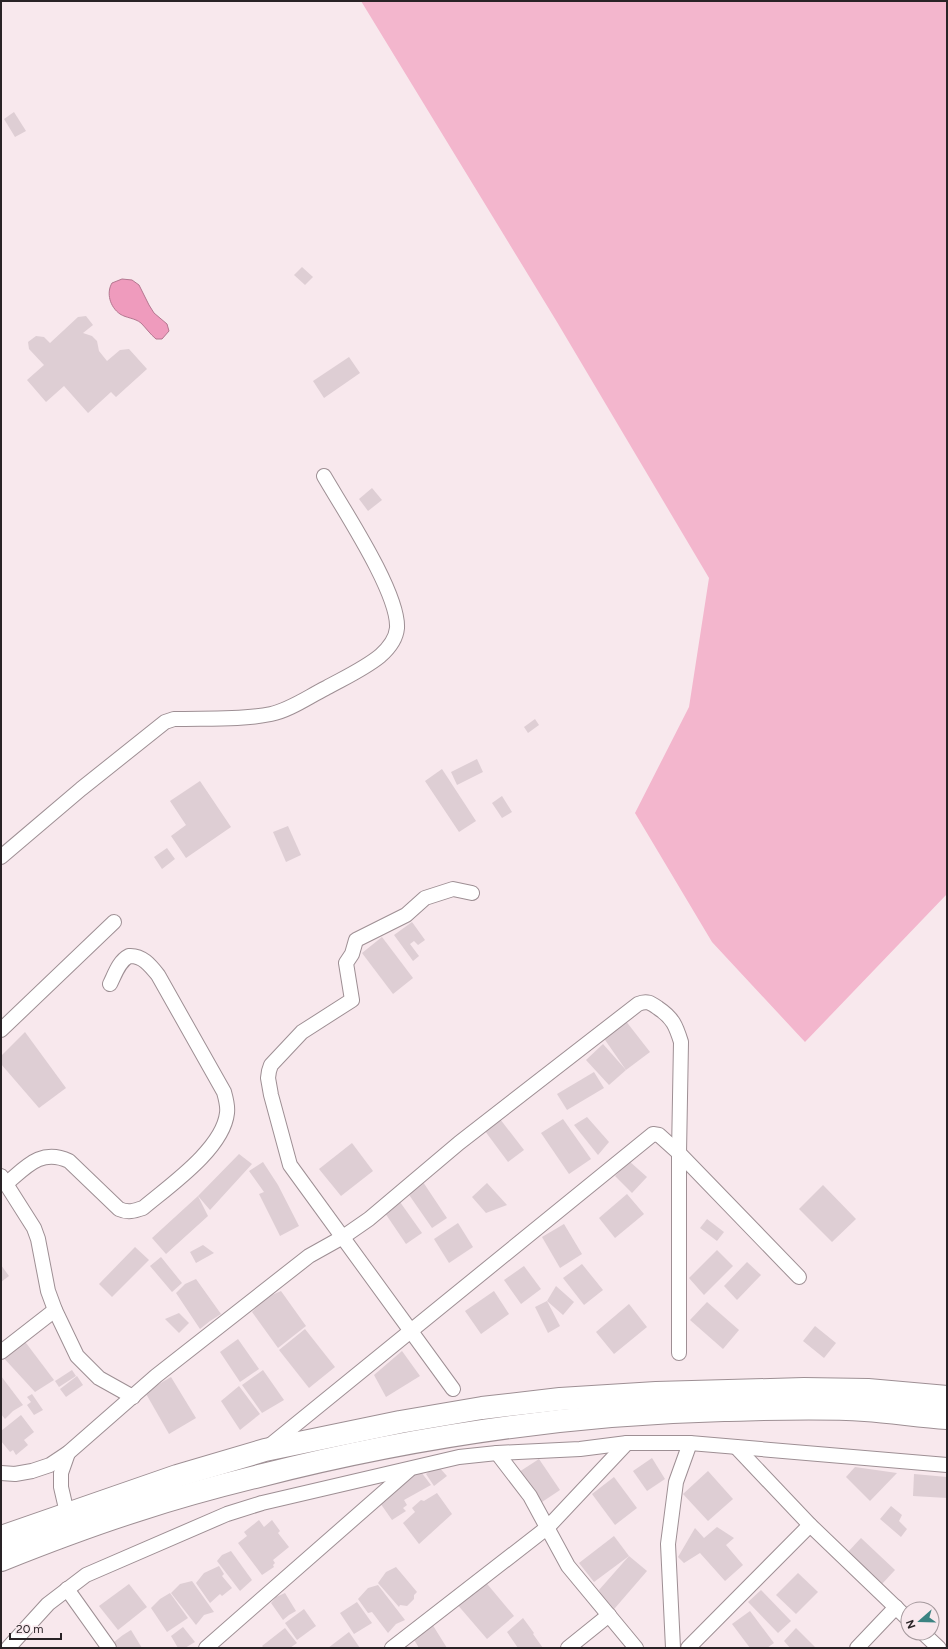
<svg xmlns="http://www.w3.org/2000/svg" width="948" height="1649" font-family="Figtree,sans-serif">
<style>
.green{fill:#f3b6cd}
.water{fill:#ef9bbd;stroke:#b47790}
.building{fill:#deced4}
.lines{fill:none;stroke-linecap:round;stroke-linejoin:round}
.street-casing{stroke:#9e8f94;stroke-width:16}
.highway-casing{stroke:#9e8f94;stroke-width:24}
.street{stroke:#fff;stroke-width:14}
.highway{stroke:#fff;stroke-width:22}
</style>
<rect width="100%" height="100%" fill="#f8e8ed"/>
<path class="green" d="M 361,1 L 947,1 L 947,894 L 805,1042 L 712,942 L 635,813 L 689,707 L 709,578 L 557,322 Z"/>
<path class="water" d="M 122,279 L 132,280 L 139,285 L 149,305 L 154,313 L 167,324 L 169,331 L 162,339 L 156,339 C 150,334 146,328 141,323 C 135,318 126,318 120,314 C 110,307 106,293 112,283 Z"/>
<g class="building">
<path d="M 14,112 L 26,131 L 15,137 L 4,119 Z"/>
<path d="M 302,267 L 313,277 L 305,285 L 294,275 Z"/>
<path d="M 86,316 L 93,325 L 83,333 L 92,336 L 97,341 L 99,351 L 107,361 L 120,350 L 129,349 L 147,369 L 116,397 L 111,392 L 88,413 L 64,386 L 46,402 L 27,380 L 44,365 L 29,349 L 28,342 L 36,336 L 44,337 L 50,343 L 78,317 Z"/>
<path d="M 349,357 L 360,373 L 324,398 L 313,381 Z"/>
<path d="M 372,488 L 382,500 L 368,511 L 359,499 Z"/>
<path d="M 535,719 L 539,725 L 528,733 L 524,727 Z"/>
<path d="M 477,759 L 483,772 L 457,785 L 451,772 Z"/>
<path d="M 442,769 L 476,821 L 459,832 L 425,781 Z"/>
<path d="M 200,781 L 231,827 L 186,858 L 171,836 L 186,825 L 170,801 Z"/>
<path d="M 502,796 L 512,812 L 502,818 L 492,803 Z"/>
<path d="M 288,826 L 301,855 L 286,862 L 273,832 Z"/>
<path d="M 167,848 L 175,859 L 162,869 L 154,857 Z"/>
<path d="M 412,922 L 425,940 L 418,945 L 414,941 L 410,944 L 419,956 L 413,961 L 394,935 Z"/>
<path d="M 382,937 L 413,978 L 393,994 L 362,953 Z"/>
<path d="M 625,1020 L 650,1052 L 626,1070 L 603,1037 Z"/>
<path d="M 25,1032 L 66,1088 L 39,1108 L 1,1064 L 1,1056 Z"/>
<path d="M 603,1044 L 626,1070 L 609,1085 L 586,1060 Z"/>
<path d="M 594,1072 L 604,1088 L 567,1110 L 557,1094 Z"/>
<path d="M 587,1117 L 609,1142 L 598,1155 L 574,1125 Z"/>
<path d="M 500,1119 L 524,1150 L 508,1162 L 485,1131 Z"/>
<path d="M 563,1119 L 591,1159 L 569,1174 L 541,1133 Z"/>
<path d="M 352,1143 L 373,1171 L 341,1196 L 319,1169 Z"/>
<path d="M 239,1154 L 252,1164 L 210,1210 L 198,1196 L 208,1216 L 166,1254 L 152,1238 L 198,1196 Z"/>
<path d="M 629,1161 L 647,1177 L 632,1193 L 615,1176 Z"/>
<path d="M 263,1162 L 278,1185 L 299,1226 L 280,1236 L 259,1194 L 264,1192 L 249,1171 Z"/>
<path d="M 423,1182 L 447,1218 L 432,1228 L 405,1189 Z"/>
<path d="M 487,1183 L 507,1205 L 486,1213 L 472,1197 Z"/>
<path d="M 823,1185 L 856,1219 L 832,1242 L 799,1209 Z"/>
<path d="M 627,1194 L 644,1214 L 615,1238 L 599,1218 Z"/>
<path d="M 400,1202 L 422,1233 L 406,1244 L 385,1213 Z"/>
<path d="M 707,1219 L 724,1232 L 717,1241 L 700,1228 Z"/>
<path d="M 458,1223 L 473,1247 L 449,1263 L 434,1239 Z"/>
<path d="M 564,1224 L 582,1254 L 560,1268 L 542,1237 Z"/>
<path d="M 203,1245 L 214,1253 L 196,1263 L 190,1252 Z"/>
<path d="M 135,1247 L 149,1260 L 112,1297 L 99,1284 Z"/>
<path d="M 717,1250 L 733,1266 L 704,1295 L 689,1278 Z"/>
<path d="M 161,1257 L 182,1283 L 172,1292 L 150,1266 Z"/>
<path d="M 747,1262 L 761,1275 L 737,1300 L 724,1286 Z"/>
<path d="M 582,1264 L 603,1290 L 584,1305 L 563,1278 Z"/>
<path d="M 1,1265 L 9,1276 L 1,1282 Z"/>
<path d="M 524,1266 L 541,1289 L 521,1304 L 504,1280 Z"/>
<path d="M 196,1279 L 221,1314 L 210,1321 L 200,1329 L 176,1293 L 185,1284 Z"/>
<path d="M 556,1286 L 574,1302 L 563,1315 L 547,1301 Z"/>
<path d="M 281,1291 L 306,1326 L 278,1348 L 252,1312 L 265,1298 Z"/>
<path d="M 494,1291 L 509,1314 L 481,1334 L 465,1311 Z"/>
<path d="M 547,1301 L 560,1326 L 548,1333 L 535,1307 Z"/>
<path d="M 707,1302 L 739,1330 L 723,1349 L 690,1320 Z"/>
<path d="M 629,1304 L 647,1327 L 614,1354 L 596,1332 Z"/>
<path d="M 179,1313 L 189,1323 L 179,1333 L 165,1319 Z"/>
<path d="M 815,1326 L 836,1343 L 824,1358 L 803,1341 Z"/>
<path d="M 305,1329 L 335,1367 L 309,1388 L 279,1350 Z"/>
<path d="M 23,1339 L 54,1380 L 35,1392 L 1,1355 Z"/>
<path d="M 238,1339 L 259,1369 L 240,1382 L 220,1352 Z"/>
<path d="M 402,1351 L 420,1376 L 386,1397 L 374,1375 Z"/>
<path d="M 72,1370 L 76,1376 L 59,1387 L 55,1381 Z"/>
<path d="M 263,1370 L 284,1400 L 262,1413 L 242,1385 Z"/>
<path d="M 1,1376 L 23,1405 L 13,1411 L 5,1419 L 1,1414 Z"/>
<path d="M 77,1376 L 83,1385 L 66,1397 L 60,1389 Z"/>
<path d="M 171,1377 L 196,1418 L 169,1434 L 145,1392 Z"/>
<path d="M 239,1386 L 260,1414 L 240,1430 L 221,1401 Z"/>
<path d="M 32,1394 L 43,1410 L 34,1415 L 27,1405 L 31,1402 L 27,1397 Z"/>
<path d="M 21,1415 L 34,1432 L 24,1440 L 28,1445 L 16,1455 L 13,1450 L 10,1452 L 1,1441 L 1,1431 Z"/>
<path d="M 652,1458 L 665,1479 L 647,1491 L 633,1471 Z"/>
<path d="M 539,1459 L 560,1490 L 539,1504 L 519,1472 Z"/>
<path d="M 437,1465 L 447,1476 L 434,1486 L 426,1474 Z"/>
<path d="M 855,1467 L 897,1473 L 870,1501 L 846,1477 Z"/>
<path d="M 418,1468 L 431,1485 L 404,1500 L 407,1505 L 403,1508 L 406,1511 L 392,1520 L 378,1500 Z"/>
<path d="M 708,1471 L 733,1499 L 708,1521 L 683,1494 Z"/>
<path d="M 914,1474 L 947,1477 L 947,1498 L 913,1496 Z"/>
<path d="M 614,1477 L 637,1508 L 615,1525 L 592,1494 Z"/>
<path d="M 437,1493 L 452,1514 L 419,1544 L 403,1523 L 415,1512 L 412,1508 L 421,1500 L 424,1501 Z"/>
<path d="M 891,1506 L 902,1515 L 899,1521 L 907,1529 L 901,1537 L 880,1519 Z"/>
<path d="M 259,1520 L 264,1527 L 272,1520 L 280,1531 L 278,1533 L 289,1547 L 273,1560 L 275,1563 L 273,1565 L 274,1567 L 262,1575 L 238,1543 L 247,1536 L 244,1532 Z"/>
<path d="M 717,1527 L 734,1538 L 726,1545 L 743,1565 L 725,1581 L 700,1553 L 684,1563 L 678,1557 L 695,1528 L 704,1538 Z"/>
<path d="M 614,1536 L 629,1556 L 594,1582 L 579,1563 Z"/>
<path d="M 861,1538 L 895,1570 L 881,1585 L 847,1553 Z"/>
<path d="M 231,1551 L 252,1580 L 240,1591 L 217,1561 L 222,1555 Z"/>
<path d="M 629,1556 L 647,1571 L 609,1615 L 599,1590 Z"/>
<path d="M 219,1566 L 224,1574 L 222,1576 L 232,1588 L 222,1596 L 220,1594 L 210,1603 L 196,1583 L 204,1573 Z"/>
<path d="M 396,1567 L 417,1592 L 414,1595 L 414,1599 L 407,1606 L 400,1605 L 399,1607 L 378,1583 L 386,1572 Z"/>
<path d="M 798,1573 L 818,1592 L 796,1614 L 776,1595 Z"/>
<path d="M 483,1579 L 514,1616 L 487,1639 L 456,1603 Z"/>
<path d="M 192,1581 L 214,1612 L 204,1615 L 196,1625 L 171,1593 L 180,1584 Z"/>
<path d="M 129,1584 L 147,1607 L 118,1630 L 99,1606 Z"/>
<path d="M 378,1585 L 405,1620 L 396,1624 L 388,1633 L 372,1612 L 368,1613 L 358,1599 L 368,1588 Z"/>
<path d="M 761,1590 L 791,1621 L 778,1633 L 748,1602 Z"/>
<path d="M 170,1593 L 188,1618 L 167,1632 L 151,1608 L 160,1599 Z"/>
<path d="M 285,1593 L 296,1611 L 289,1615 L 283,1620 L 271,1603 L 276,1597 Z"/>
<path d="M 357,1602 L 372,1623 L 354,1634 L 340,1613 Z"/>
<path d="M 304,1609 L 316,1626 L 297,1640 L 285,1623 Z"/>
<path d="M 750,1611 L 774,1643 L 767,1648 L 750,1648 L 732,1624 Z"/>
<path d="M 523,1618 L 534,1633 L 533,1634 L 543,1648 L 518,1648 L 507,1632 Z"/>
<path d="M 429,1619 L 447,1648 L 419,1648 L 413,1638 Z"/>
<path d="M 183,1627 L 195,1642 L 185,1648 L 178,1648 L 171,1636 Z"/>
<path d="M 285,1628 L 297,1643 L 290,1648 L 264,1648 L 262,1646 Z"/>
<path d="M 796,1628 L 816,1648 L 790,1648 L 784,1641 Z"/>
<path d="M 131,1630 L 142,1648 L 118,1648 L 114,1642 L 123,1635 Z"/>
<path d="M 349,1632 L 360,1648 L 328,1648 Z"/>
</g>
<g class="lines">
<defs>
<g id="street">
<path d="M 1,857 L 81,789 L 165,722 L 174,719 C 204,718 243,720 271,714 C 290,710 308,697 326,688 C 344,678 364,669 380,656 C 388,649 396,639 397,628 C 399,593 343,509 324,476"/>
<path d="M 1,1030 L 114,922"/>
<path d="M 1,1176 L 34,1228 L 38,1239 L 48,1291 L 55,1310 L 77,1356 L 99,1378 L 133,1397"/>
<path d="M 6,1184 C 26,1167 41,1148 69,1161 L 119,1209 C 128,1213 134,1211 143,1208 C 169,1186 223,1149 227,1113 C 228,1106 226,1099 224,1092 L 158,975 C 150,965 142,955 129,956 C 119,961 115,974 110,984"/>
<path d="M 1,1352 L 55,1310"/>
<path d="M 453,1389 L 290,1165 L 271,1095 L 268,1078 L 269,1071 L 271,1065 L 302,1032 L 352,1000 L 346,963 L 352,954 L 356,940 L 406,915 L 425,898 L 453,889 L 472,893"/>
<path d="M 268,1447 L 653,1134 L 659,1135 L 679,1153 L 799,1277"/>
<path d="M 736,1447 L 810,1525 L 908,1619"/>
<path d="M 497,1453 L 530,1496 L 568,1566 L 636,1648"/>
<path d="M 1,1473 L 15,1474 L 32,1471 L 50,1465 L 68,1453 L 156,1376 L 309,1256 L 343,1237 L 369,1219 L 459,1143 L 638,1004 C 647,1000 651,1003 658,1008 C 673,1018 676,1026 681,1042 L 679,1153 L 679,1353"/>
<path d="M 67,1513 L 61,1487 L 61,1473 L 68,1453"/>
<path d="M 67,1589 L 109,1648"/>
<path d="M 923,1633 L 939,1648"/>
<path d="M 8,1648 L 48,1604 L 86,1575 L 227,1514 L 262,1503 L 459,1457 L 497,1453 L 580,1449 L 627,1443 L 690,1443 L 947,1465"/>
<path d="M 206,1648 L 409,1470"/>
<path d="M 392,1648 L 548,1527 L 627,1443"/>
<path d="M 568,1648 L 609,1615"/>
<path d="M 673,1648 L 668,1544 L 676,1482 L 690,1443"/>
<path d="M 688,1648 L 810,1525"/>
<path d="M 857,1648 L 896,1607"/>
</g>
<g id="highway">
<path d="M 1,1537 L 177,1476 L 265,1450 L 400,1422 L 482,1408 L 560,1399 L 656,1393 L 804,1389 L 868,1390 L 947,1397"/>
<path d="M 1,1560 C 46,1542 91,1525 138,1510 C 178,1497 218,1486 259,1476 C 411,1437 567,1414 724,1410 C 771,1409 818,1407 865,1410 C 892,1412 920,1416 947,1418"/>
</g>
</defs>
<use href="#street" class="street-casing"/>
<use href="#highway" class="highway-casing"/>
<use href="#street" class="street"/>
<use href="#highway" class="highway"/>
</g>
<rect width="948" height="1649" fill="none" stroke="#292326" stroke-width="4"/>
<g transform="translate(920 1621) rotate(250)"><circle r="19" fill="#f8e8ed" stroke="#a5999d"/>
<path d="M0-3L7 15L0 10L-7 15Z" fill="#3b8382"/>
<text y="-6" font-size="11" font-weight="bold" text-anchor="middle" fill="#292326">N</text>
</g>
<path d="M10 1633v6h51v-6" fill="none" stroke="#292326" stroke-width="2"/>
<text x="16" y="1633" font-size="12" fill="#292326" stroke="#f8e8ed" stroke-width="3" paint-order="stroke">20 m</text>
</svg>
